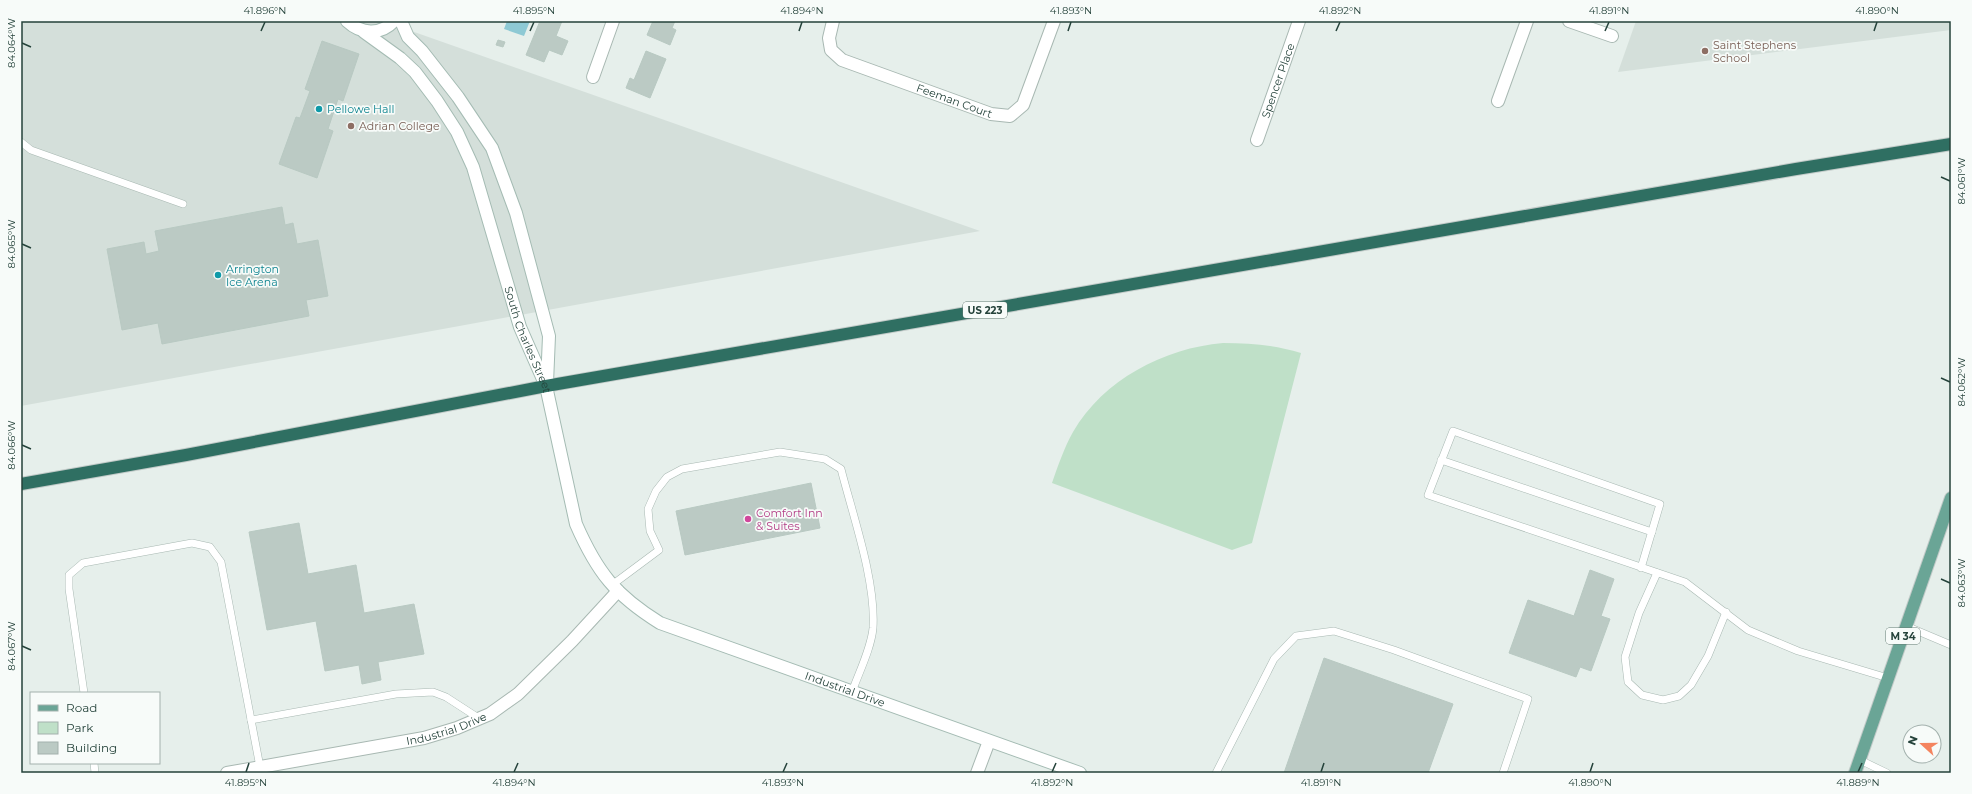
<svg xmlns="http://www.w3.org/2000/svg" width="1972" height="794" font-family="Montserrat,sans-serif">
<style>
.built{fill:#d4dfda}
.green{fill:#bfe0c8}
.water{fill:#8ec9d4}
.building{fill:#bbcac4;stroke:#b8c9c2}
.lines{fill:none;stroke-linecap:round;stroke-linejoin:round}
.lane-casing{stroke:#a8b8b2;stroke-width:8}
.street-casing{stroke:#a8b8b2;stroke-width:14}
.secondary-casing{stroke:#a4bbb3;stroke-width:14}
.primary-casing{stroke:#c2cac8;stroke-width:14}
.highway-casing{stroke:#c2cac8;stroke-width:14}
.lane{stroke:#fff;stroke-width:7}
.street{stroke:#fff;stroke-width:12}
.secondary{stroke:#fff;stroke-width:12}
.primary{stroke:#6aa596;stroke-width:12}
.highway{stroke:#2f6f62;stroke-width:12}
.ticks{fill:none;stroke:#24423a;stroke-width:1.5}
.education-dot{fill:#8d6e63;stroke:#f7fbf9;stroke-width:1.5}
.culture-dot{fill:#0f9aa8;stroke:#f7fbf9;stroke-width:1.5}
.hotel-dot{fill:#d1479c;stroke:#f7fbf9;stroke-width:1.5}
.labels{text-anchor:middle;stroke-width:3.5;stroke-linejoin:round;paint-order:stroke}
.shield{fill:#f7fbf9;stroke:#637a73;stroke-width:1}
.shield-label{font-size:10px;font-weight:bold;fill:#24423a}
.education-label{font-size:11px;fill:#785e54;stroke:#f7fbf9;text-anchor:start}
.street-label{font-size:11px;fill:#24423a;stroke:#f7fbf9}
.culture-label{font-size:11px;fill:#0d838f;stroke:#f7fbf9;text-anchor:start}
.hotel-label{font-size:11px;fill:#b23c85;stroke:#f7fbf9;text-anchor:start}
.neatline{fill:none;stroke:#24423a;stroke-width:1.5}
.ticks-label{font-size:10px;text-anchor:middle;fill:#24423a}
</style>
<rect width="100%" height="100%" fill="#e6efeb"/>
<g class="built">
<path d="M 21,21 L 383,21 L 980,231 L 21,406 Z"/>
<path d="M 1636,21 L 1951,21 L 1951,30 L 1618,72 Z"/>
</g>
<path class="green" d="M 1223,343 C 1251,343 1275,345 1301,353 L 1252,543 L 1232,550 L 1052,483 C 1058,466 1064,448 1073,432 C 1103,380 1164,348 1223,343 Z"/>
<path class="water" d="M 507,21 L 530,21 L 524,36 L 504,29 Z"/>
<g class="building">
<path d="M 540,21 L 562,21 L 556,36 L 568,41 L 562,55 L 549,50 L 544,62 L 526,55 Z"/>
<path d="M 653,21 L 675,21 L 672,28 L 676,30 L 670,45 L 647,35 Z"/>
<path d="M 498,40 L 505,42 L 503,47 L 496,45 Z"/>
<path d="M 322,41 L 359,54 L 343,101 L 338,99 L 328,129 L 333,131 L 317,178 L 279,164 L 296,117 L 300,118 L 310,91 L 305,89 Z"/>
<path d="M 646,51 L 666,59 L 650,98 L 626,88 L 630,78 L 634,80 Z"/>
<path d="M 282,207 L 285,225 L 293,223 L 297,244 L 318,240 L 328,296 L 306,300 L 309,316 L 162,344 L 158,323 L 122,330 L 107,249 L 144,242 L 146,254 L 159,251 L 155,231 Z"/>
<path d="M 811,483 L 820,528 L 685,555 L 676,511 Z"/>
<path d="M 299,523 L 308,574 L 356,565 L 364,613 L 414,604 L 424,654 L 378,662 L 381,680 L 362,684 L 359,665 L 325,671 L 316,621 L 267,630 L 249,532 Z"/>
<path d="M 1590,570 L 1614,579 L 1601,616 L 1610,619 L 1591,671 L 1580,667 L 1576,677 L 1509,653 L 1528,600 L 1574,616 Z"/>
<path d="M 1324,658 L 1453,704 L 1428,773 L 1284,773 Z"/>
</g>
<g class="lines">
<defs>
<g id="lane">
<path d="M 21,142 L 31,150 L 183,204"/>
<path d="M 1441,460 L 1652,532"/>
<path d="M 1641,568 L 1660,504 L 1453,431 L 1428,495 L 1685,582 L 1748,630 L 1798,651 L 1888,678"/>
<path d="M 1657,573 L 1639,613 L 1625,657 L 1628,682 L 1642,695 L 1663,700 L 1679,696 L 1691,685 L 1708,656 L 1726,612"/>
<path d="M 612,585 L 659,550 L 650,531 L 648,509 L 656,491 L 667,477 L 682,469 L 780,452 L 825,459 L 841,469 C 853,516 876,581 873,628 C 871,649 859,672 852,692"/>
<path d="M 1906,626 L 1951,645"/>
<path d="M 84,693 L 69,589 L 69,575 L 83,563 L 192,543 L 210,547 L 221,562 L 260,767"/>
<path d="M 251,720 L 396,694 L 433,692 L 446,697 L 480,719"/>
<path d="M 1860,760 L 1887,773"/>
<path d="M 94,763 L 95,773"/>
<path d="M 1216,773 L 1274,659 L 1296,636 L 1334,631 L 1394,650 L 1528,699 L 1503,773"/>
</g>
<g id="street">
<path id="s1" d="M 833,21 L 829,38 L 831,50 L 842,60 L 991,114 L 1010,116 L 1023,105 L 1054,21"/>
<path d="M 1569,21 L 1612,36"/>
<path d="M 593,77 L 613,21"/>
<path d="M 1498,101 L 1527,21"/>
<path id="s2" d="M 1257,140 L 1299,21"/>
<path id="s3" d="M 227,773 L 424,738 L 457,728 L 490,714 L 518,694 L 572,641 L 618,591"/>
<path d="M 977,773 L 989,741"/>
</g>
<g id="secondary">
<path d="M 347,21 C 361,34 380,36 394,21"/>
<path d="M 401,21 L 408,37 L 422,51 L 458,97 L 492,148 L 516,213 L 549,336 L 547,383"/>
<path id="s4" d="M 364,32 L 400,58 L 415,72 L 437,101 L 457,132 L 473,167 L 520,327 L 546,386 L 576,524 C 597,572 615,595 660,623 L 1080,773"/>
</g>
<path id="primary" d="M 1855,773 L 1951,498"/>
<path id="highway" d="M 21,484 L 186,455 L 546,386 L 1796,169 L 1951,144"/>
</defs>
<use href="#lane" class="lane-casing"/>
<use href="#street" class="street-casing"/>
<use href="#secondary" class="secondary-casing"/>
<use href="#primary" class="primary-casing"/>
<use href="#highway" class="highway-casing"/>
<use href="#lane" class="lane"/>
<use href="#street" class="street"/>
<use href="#secondary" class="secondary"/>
<use href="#primary" class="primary"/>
<use href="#highway" class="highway"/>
</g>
<path class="ticks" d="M 261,31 L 265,22M 530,31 L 534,22M 799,31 L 802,22M 1068,31 L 1071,22M 1336,31 L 1340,22M 1605,31 L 1609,22M 1874,31 L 1877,22M 22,43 L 31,47M 1941,177 L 1950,181M 22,244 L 31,248M 1941,378 L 1950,382M 22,445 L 31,449M 1941,579 L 1950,583M 22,646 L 31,650M 246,772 L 249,763M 514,772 L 518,763M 783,772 L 787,763M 1052,772 L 1056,763M 1321,772 L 1324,763M 1590,772 L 1593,763M 1858,772 L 1862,763"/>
<g class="education-dot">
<circle cx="1705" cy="51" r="4"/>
<circle cx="351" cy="126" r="4"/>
</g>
<g class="culture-dot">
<circle cx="319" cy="109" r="4"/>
<circle cx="218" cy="275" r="4"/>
</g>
<circle class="hotel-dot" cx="748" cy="519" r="4"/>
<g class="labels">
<g class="shield">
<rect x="963" y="302" width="44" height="16" rx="3"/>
<rect x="1886" y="628" width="34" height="16" rx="3"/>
</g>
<g class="shield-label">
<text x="985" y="314">US 223</text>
<text x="1903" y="640">M 34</text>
</g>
<g class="education-label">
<text x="1713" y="49">Saint Stephens<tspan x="1713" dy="13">School</tspan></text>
<text x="359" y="130">Adrian College</text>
</g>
<g class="street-label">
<text dy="4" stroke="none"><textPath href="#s2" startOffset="63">Spencer Place</textPath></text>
<text dy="4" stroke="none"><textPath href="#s1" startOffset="164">Feeman Court</textPath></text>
<text dy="4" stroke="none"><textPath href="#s4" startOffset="358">South Charles Street</textPath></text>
<text dy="4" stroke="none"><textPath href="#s4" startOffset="878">Industrial Drive</textPath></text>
<text dy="4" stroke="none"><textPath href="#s3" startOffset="224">Industrial Drive</textPath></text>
</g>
<g class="culture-label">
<text x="327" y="113">Pellowe Hall</text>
<text x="226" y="273">Arrington<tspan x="226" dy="13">Ice Arena</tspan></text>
</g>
<g class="hotel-label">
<text x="756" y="517">Comfort Inn<tspan x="756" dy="13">&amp; Suites</tspan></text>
</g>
</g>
<rect width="1972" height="794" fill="none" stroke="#f7fbf9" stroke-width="44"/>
<rect x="30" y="692" width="130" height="72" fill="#f7fbf9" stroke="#a3b1ad"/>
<rect x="38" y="705" width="20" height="6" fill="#6aa596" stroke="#a3b1ad"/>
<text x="66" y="712" font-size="12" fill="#24423a">Road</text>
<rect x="38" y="722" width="20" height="12" fill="#bfe0c8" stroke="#a3b1ad"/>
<text x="66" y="732" font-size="12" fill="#24423a">Park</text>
<rect x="38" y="742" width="20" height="12" fill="#bbcac4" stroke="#a3b1ad"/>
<text x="66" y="752" font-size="12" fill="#24423a">Building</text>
<g transform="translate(1922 744) rotate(291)"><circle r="19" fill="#f7fbf9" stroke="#a3b1ad"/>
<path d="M0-3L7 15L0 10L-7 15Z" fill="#f4845f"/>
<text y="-6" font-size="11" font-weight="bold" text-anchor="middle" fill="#24423a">N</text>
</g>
<rect x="22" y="22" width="1928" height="750" class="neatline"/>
<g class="ticks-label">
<text x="265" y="14">41.896°N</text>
<text x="534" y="14">41.895°N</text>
<text x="802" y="14">41.894°N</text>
<text x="1071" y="14">41.893°N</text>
<text x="1340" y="14">41.892°N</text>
<text x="1609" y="14">41.891°N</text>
<text x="1877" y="14">41.890°N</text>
<text transform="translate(11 43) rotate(-90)" y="4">84.064°W</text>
<text transform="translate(1961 181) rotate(-90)" y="4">84.061°W</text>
<text transform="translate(11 244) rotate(-90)" y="4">84.065°W</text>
<text transform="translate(1961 382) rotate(-90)" y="4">84.062°W</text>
<text transform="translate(11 445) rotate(-90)" y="4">84.066°W</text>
<text transform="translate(1961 583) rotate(-90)" y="4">84.063°W</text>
<text transform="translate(11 646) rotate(-90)" y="4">84.067°W</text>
<text x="246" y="786">41.895°N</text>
<text x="514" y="786">41.894°N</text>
<text x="783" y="786">41.893°N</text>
<text x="1052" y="786">41.892°N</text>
<text x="1321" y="786">41.891°N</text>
<text x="1590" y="786">41.890°N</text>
<text x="1858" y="786">41.889°N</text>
</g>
</svg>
